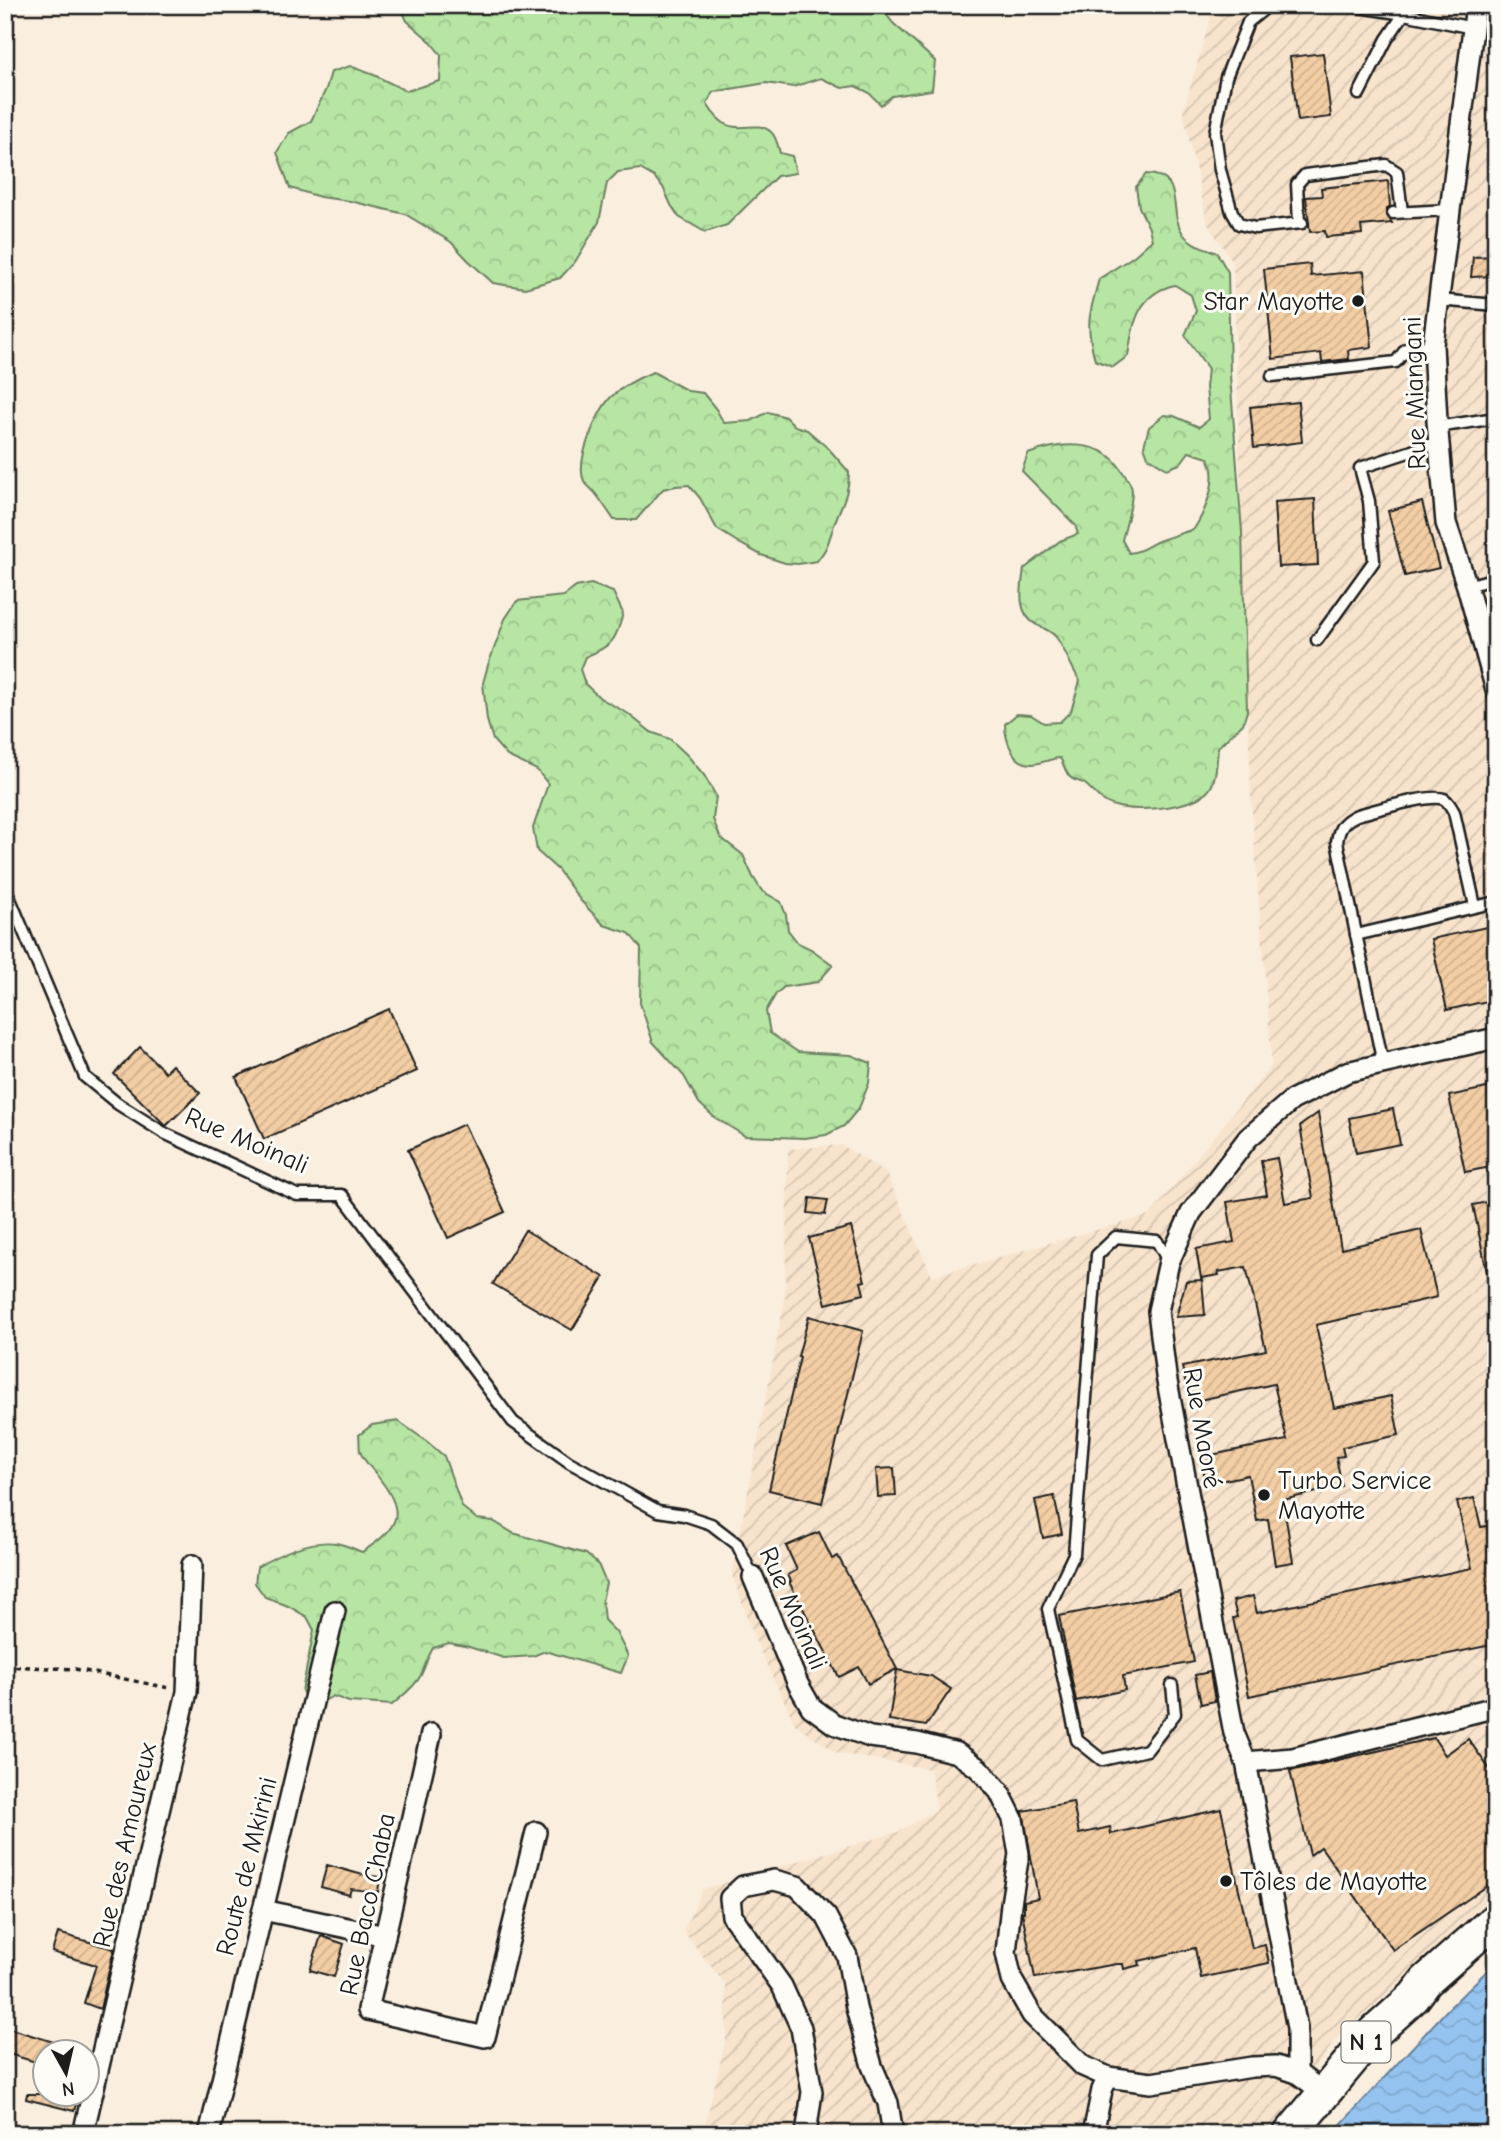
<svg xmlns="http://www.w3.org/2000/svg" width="1501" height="2139" font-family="'Comic Neue',sans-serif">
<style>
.industrial{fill:url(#industrial-furrows)}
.forest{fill:url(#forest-crowns);stroke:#6a8060;stroke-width:2}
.water{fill:url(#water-waves);stroke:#64809b;stroke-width:2}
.building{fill:url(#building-hatch);stroke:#1c1c1c;stroke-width:2}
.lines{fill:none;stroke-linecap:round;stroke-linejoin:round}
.lane-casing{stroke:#1c1c1c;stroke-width:15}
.street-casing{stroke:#1c1c1c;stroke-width:24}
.primary-casing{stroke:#1c1c1c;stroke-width:37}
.path{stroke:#1c1c1c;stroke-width:3.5;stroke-dasharray:5 5;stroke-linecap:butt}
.lane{stroke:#fdfcf7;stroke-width:10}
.street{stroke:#fdfcf7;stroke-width:19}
.primary{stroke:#fdfcf7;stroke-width:32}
.poi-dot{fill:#1c1c1c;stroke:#fdfcf7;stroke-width:2.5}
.labels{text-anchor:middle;stroke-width:6;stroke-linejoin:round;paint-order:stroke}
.shield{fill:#fdfcf7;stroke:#605f5e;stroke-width:2}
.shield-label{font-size:24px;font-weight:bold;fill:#1c1c1c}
.poi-label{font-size:26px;fill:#1c1c1c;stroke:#fdfcf7;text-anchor:start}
.street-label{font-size:26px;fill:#1c1c1c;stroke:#fdfcf7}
</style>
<defs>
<pattern id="industrial-furrows" width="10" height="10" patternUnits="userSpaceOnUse" patternTransform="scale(1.75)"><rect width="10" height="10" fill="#f8e4cd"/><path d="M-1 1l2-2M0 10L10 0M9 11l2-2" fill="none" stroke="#d4c3af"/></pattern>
<pattern id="forest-crowns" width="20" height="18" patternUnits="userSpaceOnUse" patternTransform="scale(1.75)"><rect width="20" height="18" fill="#b7e5a4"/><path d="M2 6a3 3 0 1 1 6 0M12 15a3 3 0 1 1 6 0" fill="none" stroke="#9dc48d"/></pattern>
<pattern id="water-waves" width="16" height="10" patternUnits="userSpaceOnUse" patternTransform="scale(1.75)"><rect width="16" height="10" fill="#94c3ef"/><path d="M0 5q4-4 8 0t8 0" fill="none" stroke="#7fa7cc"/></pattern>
<pattern id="building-hatch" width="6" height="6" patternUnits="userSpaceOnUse" patternTransform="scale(1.75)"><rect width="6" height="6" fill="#f3cea4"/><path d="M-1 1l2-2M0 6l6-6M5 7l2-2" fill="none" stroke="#d0b08d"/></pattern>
</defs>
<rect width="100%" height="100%" fill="#faeede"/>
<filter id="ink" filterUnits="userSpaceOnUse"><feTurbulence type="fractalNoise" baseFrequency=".0143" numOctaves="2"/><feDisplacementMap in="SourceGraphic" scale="14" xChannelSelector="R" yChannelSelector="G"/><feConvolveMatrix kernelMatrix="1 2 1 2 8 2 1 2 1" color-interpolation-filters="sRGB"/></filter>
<g filter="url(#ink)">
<path class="industrial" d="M 1212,5 L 1496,5 L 1496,1900 L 1337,2038 L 1279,2118 L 1264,2134 L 703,2134 L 727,2034 L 725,1984 L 683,1931 L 703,1889 L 898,1832 L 937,1809 L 930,1769 L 837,1753 L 795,1724 L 756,1642 L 732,1575 L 785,1297 L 788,1149 L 842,1145 L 886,1173 L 932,1276 L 1150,1215 L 1272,1065 L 1251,799 L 1233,262 L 1208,225 L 1183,112 L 1210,20 Z"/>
<g class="forest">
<path d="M 400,5 L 879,5 L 893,23 L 935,61 L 932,90 L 892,96 L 881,105 L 868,92 L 855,86 L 842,88 L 821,78 L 793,87 L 766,83 L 713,92 L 707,104 C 732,146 752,115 771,132 C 776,136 778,146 780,153 L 792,156 L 796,173 L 777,176 L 727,225 L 705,232 L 679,217 L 671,205 L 663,187 L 654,177 L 640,169 L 618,172 L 607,183 L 599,222 L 575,262 L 560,278 L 525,288 L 493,283 L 468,260 L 451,242 L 405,214 L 350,201 L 320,197 L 290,188 L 277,152 L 289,133 L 311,121 L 326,89 L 331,72 L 350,66 L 374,75 L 406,91 L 440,81 L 441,55 L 429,40 L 407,21 Z"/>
<path d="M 1146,174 C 1186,175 1167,210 1183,234 C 1191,245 1205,247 1217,253 L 1228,272 L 1230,375 L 1242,532 L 1247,711 L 1243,724 L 1218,747 C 1217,758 1217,774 1212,785 C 1203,808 1137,813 1115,806 C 1100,802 1096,793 1085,784 C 1080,781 1074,781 1070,777 C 1065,772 1064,764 1060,758 C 1051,758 1041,764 1032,764 C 1013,765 1005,739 1005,724 L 1017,714 L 1031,715 L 1044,723 L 1060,722 L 1071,711 L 1080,681 C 1071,667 1065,649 1056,637 C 1050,630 1044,629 1037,625 C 1016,614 1021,588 1024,569 L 1060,541 L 1078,534 L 1075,525 L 1022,471 L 1028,454 C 1059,442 1104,438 1122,471 C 1126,477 1132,484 1132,491 C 1132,507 1126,524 1122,540 L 1129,553 C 1143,552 1149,544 1161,540 C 1172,536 1183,533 1194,529 C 1205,512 1220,478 1208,458 L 1189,452 L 1180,464 L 1167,469 L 1148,457 L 1144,446 L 1149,427 L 1164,415 L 1174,416 L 1199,427 L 1209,419 L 1206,387 L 1208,369 L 1185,335 L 1196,311 L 1191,295 L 1175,285 C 1138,293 1133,323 1128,356 L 1113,367 L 1095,360 C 1085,324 1089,315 1099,279 L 1134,256 L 1152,240 L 1149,228 L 1139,207 L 1136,187 Z"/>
<path d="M 653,372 L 688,391 L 703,393 L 716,409 L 724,423 L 751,421 L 768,412 L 786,417 L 795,426 L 807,430 L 829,449 L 849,472 C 849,496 841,504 834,525 C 828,542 829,546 817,561 L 798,564 L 785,563 L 761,555 L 739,543 L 717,529 L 700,498 L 689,485 L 676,486 L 663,489 L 636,520 L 614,520 C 608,511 602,502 595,493 C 592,489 587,486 584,481 C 575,462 597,411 611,397 C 623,386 638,378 653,372 Z"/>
<path d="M 591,584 L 613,592 L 623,613 C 616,642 612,645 585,657 L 580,669 L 585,684 L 600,698 L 627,713 L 651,732 L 670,739 L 687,755 L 704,775 L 716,796 L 713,819 L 720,837 L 743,855 L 753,877 L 762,891 L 781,902 L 786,915 L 788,930 L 798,943 L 811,949 L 833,965 L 818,982 L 784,987 L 776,994 L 766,1011 L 770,1033 L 798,1052 L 851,1055 L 871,1063 L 869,1083 L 859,1108 L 844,1126 L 826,1135 L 805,1138 L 745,1136 L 714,1117 L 699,1103 L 684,1076 L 653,1042 L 640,1003 L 641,948 L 629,933 L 604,925 L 581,901 L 558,870 L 537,851 L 533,828 L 548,784 L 537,770 L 507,756 L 493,740 L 487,720 L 483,683 L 488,665 L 505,619 L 517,601 L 564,596 L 576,587 Z"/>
<path d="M 398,1421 L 425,1440 L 444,1456 L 462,1507 L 477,1519 L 493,1521 L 513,1533 L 586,1554 L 598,1564 L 606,1583 L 602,1601 L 604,1620 L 616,1632 L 628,1656 L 621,1673 L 545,1651 L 533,1656 L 504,1658 L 469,1647 L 449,1643 L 433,1648 C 428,1657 425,1666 421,1675 C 415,1687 402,1696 392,1705 L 349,1702 L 333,1696 L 324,1701 L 306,1698 L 302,1691 L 314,1630 L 307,1617 L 288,1606 L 265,1597 L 255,1583 L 257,1567 C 279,1554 309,1539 336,1543 C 344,1544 354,1549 362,1552 C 402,1526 406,1512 376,1474 C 371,1467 362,1459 360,1451 C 359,1447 360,1440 359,1435 L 372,1425 Z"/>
</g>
<path class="water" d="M 1496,1962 L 1496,2134 L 1332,2134 L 1447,2010 Z"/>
<g class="building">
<path d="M 1323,53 L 1331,117 L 1298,121 L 1290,57 Z"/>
<path d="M 1388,181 L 1390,206 L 1387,209 L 1386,214 L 1392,223 L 1361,226 L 1362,234 L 1326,237 L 1325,231 L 1310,232 L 1306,197 L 1322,196 L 1321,188 Z"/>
<path d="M 1496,256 L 1496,276 L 1471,277 L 1473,257 Z"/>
<path d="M 1310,264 L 1311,276 L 1364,271 L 1372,347 L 1348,350 L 1349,359 L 1322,362 L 1321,353 L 1273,359 L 1264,269 Z"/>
<path d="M 1298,402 L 1302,442 L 1254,448 L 1250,407 Z"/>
<path d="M 1315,499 L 1318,565 L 1278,567 L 1274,502 Z"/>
<path d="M 1422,502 L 1439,568 L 1405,576 L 1388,511 Z"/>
<path d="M 1496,925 L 1496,999 L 1447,1010 L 1431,939 Z"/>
<path d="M 389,1009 L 417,1071 L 264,1139 L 236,1077 Z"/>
<path d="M 140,1047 L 165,1072 L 172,1065 L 200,1093 L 166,1126 L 114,1074 Z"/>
<path d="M 1496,1086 L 1496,1166 L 1465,1172 L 1449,1096 Z"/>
<path d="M 1393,1109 L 1400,1144 L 1356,1153 L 1349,1118 Z"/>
<path d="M 1318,1113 L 1341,1249 L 1421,1230 L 1437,1297 L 1316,1325 L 1334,1408 L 1391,1396 L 1399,1435 L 1342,1447 L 1344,1456 L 1336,1457 L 1342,1486 L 1283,1500 L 1293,1562 L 1275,1565 L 1268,1519 L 1257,1521 L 1248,1475 L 1206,1484 L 1201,1457 L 1287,1440 L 1274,1384 L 1190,1402 L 1182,1367 L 1266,1350 L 1246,1267 L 1218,1272 L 1219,1275 L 1201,1278 L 1196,1249 L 1234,1242 L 1227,1202 L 1267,1195 L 1261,1161 L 1277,1158 L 1285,1203 L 1313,1198 L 1300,1126 Z"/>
<path d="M 464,1124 L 505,1212 L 448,1238 L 408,1150 Z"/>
<path d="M 810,1198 L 828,1200 L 825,1215 L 808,1213 Z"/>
<path d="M 1496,1200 L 1496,1281 L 1489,1282 L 1473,1205 Z"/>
<path d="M 851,1227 L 865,1281 L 861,1282 L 864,1294 L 826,1304 L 809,1238 Z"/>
<path d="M 525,1230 L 604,1277 L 572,1330 L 493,1284 Z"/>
<path d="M 1202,1280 L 1205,1315 L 1176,1317 L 1186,1281 Z"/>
<path d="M 809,1316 L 863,1331 L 822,1503 L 769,1490 L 800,1357 L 798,1356 Z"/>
<path d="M 894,1468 L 896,1496 L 878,1497 L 876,1469 Z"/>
<path d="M 1054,1496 L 1062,1534 L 1043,1538 L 1035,1500 Z"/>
<path d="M 1474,1498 L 1481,1527 L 1487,1526 L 1496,1560 L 1496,1644 L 1249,1696 L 1233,1618 L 1237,1617 L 1233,1601 L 1253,1596 L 1257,1613 L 1472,1568 L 1457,1502 Z"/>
<path d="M 819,1532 L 832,1559 L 838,1556 L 897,1669 L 868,1684 L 859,1667 L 839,1677 L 789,1582 L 791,1581 L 788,1575 L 797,1570 L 786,1546 Z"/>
<path d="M 1180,1592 L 1194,1662 L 1123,1676 L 1125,1690 L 1076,1701 L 1059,1616 Z"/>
<path d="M 897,1670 L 931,1676 L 951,1689 L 926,1726 L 889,1720 Z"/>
<path d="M 1210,1672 L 1215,1701 L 1201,1704 L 1195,1675 Z"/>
<path d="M 1434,1738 L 1445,1755 L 1468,1739 L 1496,1778 L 1496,1880 L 1393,1950 L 1321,1847 L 1310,1855 L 1290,1771 Z"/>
<path d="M 1073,1802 L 1079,1834 L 1110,1827 L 1111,1834 L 1221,1809 L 1252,1948 L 1265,1945 L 1269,1963 L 1201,1978 L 1195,1948 L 1139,1961 L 1140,1965 L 1124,1969 L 1123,1964 L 1117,1964 L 1035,1978 L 1022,1912 L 1024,1912 L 1024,1901 L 1038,1898 L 1023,1811 Z"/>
<path d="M 327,1865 L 363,1875 L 380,1877 L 378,1892 L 351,1889 L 349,1895 L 321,1887 Z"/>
<path d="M 58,1933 L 114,1949 L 100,2009 L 84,2003 L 96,1965 L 52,1952 Z"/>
<path d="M 321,1936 L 344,1944 L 334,1977 L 310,1970 Z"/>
<path d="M 5,2027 L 73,2048 L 73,2052 L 46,2052 L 46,2065 L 5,2053 Z"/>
<path d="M 27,2094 L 79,2094 L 74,2111 L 26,2099 Z"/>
</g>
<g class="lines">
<defs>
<g id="lane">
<path d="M 1269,5 L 1248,22 L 1226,77 L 1215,133 L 1220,170 L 1232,212 L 1239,224 L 1255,228 L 1302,223"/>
<path d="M 1346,5 L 1404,14 L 1473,28"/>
<path d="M 1359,94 L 1387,39 L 1404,14"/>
<path d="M 1393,213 L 1449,210"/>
<path d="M 1299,223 L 1297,184 L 1305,175 L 1386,165 L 1397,172 L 1402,212"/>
<path d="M 1438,300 L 1496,305"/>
<path d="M 1272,376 L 1396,362 L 1406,349 L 1433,345"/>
<path d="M 1437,427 L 1496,418"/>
<path d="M 1467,586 L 1496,578"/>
<path d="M 1317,640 L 1374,561 L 1369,501 L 1360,468 L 1439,442"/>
<path d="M 5,887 L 85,1077 L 118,1104 L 164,1133 L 297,1195 L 342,1195 L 513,1422 L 569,1462 L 658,1511 L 684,1515 L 711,1524 L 737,1544 L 753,1577"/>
<path d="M 1356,935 L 1496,902"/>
<path d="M 1383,1064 L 1337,842 C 1339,827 1344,821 1357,815 C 1374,811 1430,793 1444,799 C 1449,802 1451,807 1454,812 L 1475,906"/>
<path d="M 1168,1261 L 1157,1241 L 1116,1237 L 1097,1255 L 1074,1554 L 1048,1609 L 1077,1740 L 1102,1760 L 1147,1750 L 1175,1714 L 1172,1685"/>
</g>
<g id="street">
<path d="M 1476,5 L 1433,345 L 1437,421 L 1446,523 L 1467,586 L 1496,690"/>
<path d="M 1496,1038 L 1347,1072 L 1292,1100 L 1248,1138 L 1191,1213 L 1169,1262 L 1158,1311 L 1166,1376 L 1234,1733 L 1246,1762 L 1293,1758 L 1496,1707"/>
<path d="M 753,1577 L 798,1684 L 811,1707 L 834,1724 L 870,1737 L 917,1743 L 957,1753 L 978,1768 L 999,1791 L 1013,1819 L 1019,1854 L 1011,1904 L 1006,1953 L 1012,1980 L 1032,2015 L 1083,2066 L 1108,2077 L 1151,2083 L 1252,2067 L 1276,2066 L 1297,2073 L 1324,2093"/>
<path d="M 431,1734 L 368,2010 L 485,2037 L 536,1832"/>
<path d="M 1246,1762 L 1297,2028 L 1297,2073"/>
<path d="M 263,1910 L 385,1936"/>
<path d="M 83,2134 L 187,1692 L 192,1565"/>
<path d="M 209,2134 L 335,1611"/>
<path d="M 806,2134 L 812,2092 L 801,2028 L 782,1986 L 732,1916 L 730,1898 L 743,1886 L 774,1880 L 797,1886 L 826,1916 L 847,1956 L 856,2008 L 872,2066 L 888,2103 L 893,2134"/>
<path d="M 1093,2134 L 1102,2090 L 1108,2077"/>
</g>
<path id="primary" d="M 1290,2134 L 1375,2032 L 1414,1997 L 1426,1981 L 1496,1919"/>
</defs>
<use href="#lane" class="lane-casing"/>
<use href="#street" class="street-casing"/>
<use href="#primary" class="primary-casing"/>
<path class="path" d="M 5,1666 L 75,1669 L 169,1688"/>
<use href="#lane" class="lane"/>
<use href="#street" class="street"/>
<use href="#primary" class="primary"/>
</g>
</g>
<g class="poi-dot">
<circle cx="1358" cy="301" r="7"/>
<circle cx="1264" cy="1495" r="7"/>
<circle cx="1226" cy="1881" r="7"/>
</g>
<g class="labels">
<rect class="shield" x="1341.5" y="2021.5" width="49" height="41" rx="5"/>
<g class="shield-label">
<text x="1366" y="2050">N 1</text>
</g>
<g class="poi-label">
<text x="1344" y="310" text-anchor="end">Star Mayotte</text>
<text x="1278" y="1489">Turbo Service<tspan x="1278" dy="30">Mayotte</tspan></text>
<text x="1240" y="1890">Tôles de Mayotte</text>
</g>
<g class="street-label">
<text transform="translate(1414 393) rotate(-92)" y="9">Rue Miangani</text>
<text transform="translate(247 1140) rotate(23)" y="9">Rue Moinali</text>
<text transform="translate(1203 1428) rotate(80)" y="9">Rue Maoré</text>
<text transform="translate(794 1608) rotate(66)" y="9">Rue Moinali</text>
<text transform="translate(124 1845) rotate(-77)" y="9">Rue des Amoureux</text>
<text transform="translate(246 1866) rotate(-76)" y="9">Route de Mkirini</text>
<text transform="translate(367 1904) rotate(-78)" y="9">Rue Baco Chaba</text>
</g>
</g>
<rect width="1501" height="2139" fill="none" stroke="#fdfcf7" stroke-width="28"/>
<rect x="14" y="14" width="1473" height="2111" fill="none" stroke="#1c1c1c" stroke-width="2.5" filter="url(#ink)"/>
<g transform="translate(66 2073) rotate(172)"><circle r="33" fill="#fdfcf7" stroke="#a3a29f" stroke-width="2"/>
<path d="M0-5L12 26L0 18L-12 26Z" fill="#1c1c1c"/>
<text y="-10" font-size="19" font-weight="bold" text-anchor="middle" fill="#1c1c1c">N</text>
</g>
</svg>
